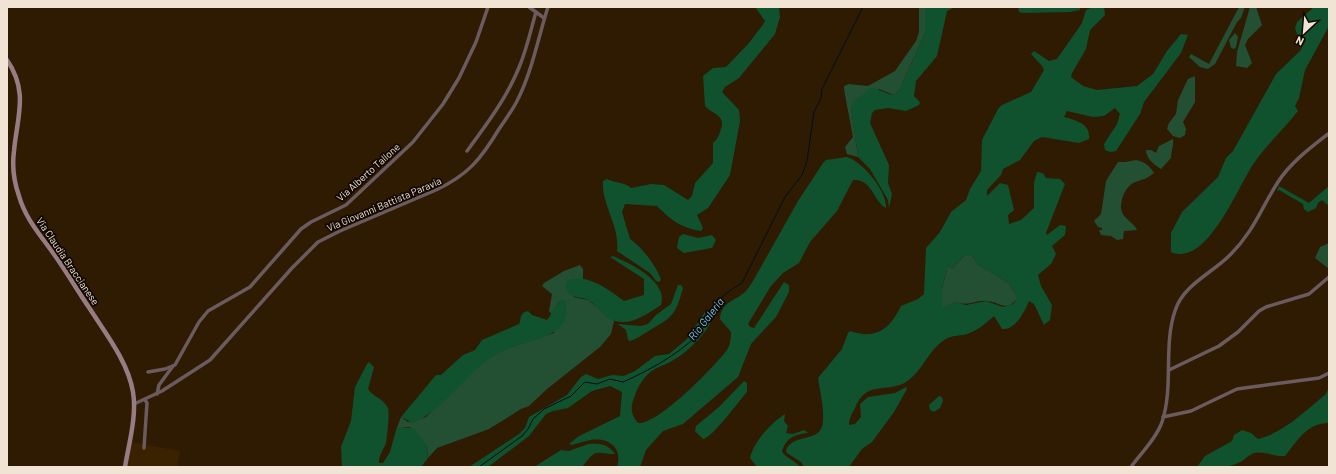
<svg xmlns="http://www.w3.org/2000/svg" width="1336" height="474" font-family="Barlow,sans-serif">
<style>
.built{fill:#3a2201}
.green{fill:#235033}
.forest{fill:#10522d;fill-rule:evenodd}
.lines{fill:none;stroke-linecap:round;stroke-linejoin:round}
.stream{stroke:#000e1c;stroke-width:1}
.minor{stroke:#6b5b5f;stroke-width:3.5}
.secondary{stroke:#977c83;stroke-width:4.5}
.labels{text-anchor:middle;stroke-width:3.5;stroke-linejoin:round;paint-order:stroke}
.street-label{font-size:10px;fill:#f2e4d5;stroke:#100801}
.water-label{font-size:11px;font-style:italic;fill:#73c8ff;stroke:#100801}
</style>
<rect width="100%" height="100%" fill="#2e1b02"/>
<path class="built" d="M 131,442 L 180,451 L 177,467 L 127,467 Z"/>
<g class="green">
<path d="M 919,7 L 925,7 L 925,33 L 899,91 L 894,95 L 879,89 L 851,107 L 858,157 L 847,154 L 845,147 L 853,137 C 852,129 843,88 844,86 L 849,84 L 868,86 L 895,71 L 916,41 L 919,32 Z"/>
<path d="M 1239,7 L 1245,7 L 1241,18 L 1237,22 L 1215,64 L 1208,69 L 1200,67 L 1189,57 L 1191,54 L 1209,64 Z"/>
<path d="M 1250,7 L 1256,7 L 1262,25 L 1248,39 L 1245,45 L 1252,63 L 1247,68 L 1236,66 L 1237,52 Z"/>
<path d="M 1235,33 L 1238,37 L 1236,47 L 1234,49 L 1231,48 L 1229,40 Z"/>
<path d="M 1195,76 L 1195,102 L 1183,122 L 1186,129 L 1185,135 L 1180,138 L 1173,136 L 1167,129 L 1169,123 L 1176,114 L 1178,100 L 1188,79 Z"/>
<path d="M 1173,139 C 1174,146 1171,151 1171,158 L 1161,169 C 1154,165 1146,158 1146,150 L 1151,150 L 1156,153 L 1159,146 Z"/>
<path d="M 1136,160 C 1145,162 1149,165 1154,173 C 1140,185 1130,176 1122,199 C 1121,204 1120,209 1123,214 C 1126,220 1135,224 1137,230 L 1124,231 L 1123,239 L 1117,240 L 1111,236 L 1101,235 L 1099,230 L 1102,230 L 1102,228 L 1098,227 L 1094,221 L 1101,214 L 1106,181 L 1118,162 L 1125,162 Z"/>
<path d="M 1329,243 L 1329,269 L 1315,258 L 1320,247 Z"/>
<path d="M 964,256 L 972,256 L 979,265 L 1009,283 L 1018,298 C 1005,313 1001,302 987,301 C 975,299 971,307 955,302 L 941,309 L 942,289 L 948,265 L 952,269 Z"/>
<path d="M 580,265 L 583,269 L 583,280 L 571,279 L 574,297 L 588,300 L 614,321 L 611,334 L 600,347 L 547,389 L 529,406 L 521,409 L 489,429 L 437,448 L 428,458 L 427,446 L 410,427 L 400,428 L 396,430 L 401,417 L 408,422 L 426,417 L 480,364 L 503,350 L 554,333 L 559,301 L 552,314 L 549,311 L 552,294 L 542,286 L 544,283 L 564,271 Z"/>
</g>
<g class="forest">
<path d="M 755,7 L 779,7 L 780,17 L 775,34 L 739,78 L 725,87 L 722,92 L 739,110 L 740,121 L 730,175 L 708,208 L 697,215 L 703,228 L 701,231 C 681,228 671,220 657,206 L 625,204 L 622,212 L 630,239 C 641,246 658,268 661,280 L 659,282 L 656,281 L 650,273 L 617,251 C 620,225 601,204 603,181 L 607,179 C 614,183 625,182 631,188 L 651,184 L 664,185 L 688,200 L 692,196 L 695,183 L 713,163 L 713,143 C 718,139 719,135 721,129 C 726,115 712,114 705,106 L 703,76 L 713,68 L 726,67 L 749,43 L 764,23 L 765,21 Z"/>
<path d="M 925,7 L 955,7 L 947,11 L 937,56 L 916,81 L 914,96 L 920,102 L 919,105 L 906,111 L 888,108 L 875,110 L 872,113 L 870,123 L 889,165 L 888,183 L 892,194 L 889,208 L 888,200 L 870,169 L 858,157 L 851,107 L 853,102 L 871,88 C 880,89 886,94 894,95 L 899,91 L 925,33 Z"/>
<path d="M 1018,7 L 1080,7 L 1080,10 L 1070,12 L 1023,13 L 1019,12 Z"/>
<path d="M 1093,7 L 1104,7 L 1105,15 L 1090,30 L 1086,49 L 1072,73 L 1071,77 L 1083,86 L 1097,90 L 1137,86 L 1153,74 L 1167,51 L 1181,34 L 1188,35 L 1181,53 L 1144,102 L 1140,114 L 1116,151 L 1110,152 L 1105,150 L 1104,144 L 1117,124 L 1120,114 L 1115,108 L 1104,116 L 1093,117 L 1067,111 L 1064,117 C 1076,120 1091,124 1089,139 L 1079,143 L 1042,137 L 1034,141 L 1020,160 L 1003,169 L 1001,175 L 987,190 L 987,196 L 1000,183 L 1008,185 L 1014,210 L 1008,215 L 1009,224 L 1021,220 L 1034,208 L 1034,183 L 1037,172 L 1043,173 L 1046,178 L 1060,179 L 1065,184 L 1046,233 L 1047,235 L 1060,225 L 1066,226 L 1065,235 L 1052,246 L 1056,254 L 1051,264 L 1038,275 L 1041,286 L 1052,305 L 1050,320 L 1044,325 L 1034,304 L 1029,301 C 1025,311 1015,331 1002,329 L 994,316 C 984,325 976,332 963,335 C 955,336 949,336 943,341 C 928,351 922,372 906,382 C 886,394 867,379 855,408 C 852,413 849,419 849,425 L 855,424 L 861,417 L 860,404 L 868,397 L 895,393 L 906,387 L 907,389 L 894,412 L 872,442 L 862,449 L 849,467 L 804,467 L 801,462 L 787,453 L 786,450 C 794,432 822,444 823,421 C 824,407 820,391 818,378 L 842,349 L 848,333 L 850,331 C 876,340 890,329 901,306 L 918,299 L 924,294 L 926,248 L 940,232 L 951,212 L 966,200 L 970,189 L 981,171 L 982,140 L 998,109 L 1002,105 L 1031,92 L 1044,70 L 1042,66 L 1031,54 L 1034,51 L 1049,61 L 1057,59 L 1082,23 L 1086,10 ZM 964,256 L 972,256 L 979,265 L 1009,283 L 1018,298 L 1013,304 L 1003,307 L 986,301 L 966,305 L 955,302 L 942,308 L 942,289 L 948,265 L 952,269 Z"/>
<path d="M 1314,7 L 1329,7 L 1329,26 L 1305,70 L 1299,98 L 1295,106 L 1298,111 C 1284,129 1267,144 1254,163 C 1238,186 1207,268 1171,252 L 1171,233 L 1182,212 L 1218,177 L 1226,158 L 1233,151 L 1276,74 L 1300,51 L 1306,40 L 1303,36 L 1297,34 L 1295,28 L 1297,22 Z"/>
<path d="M 847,157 C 863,162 887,191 886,208 C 873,201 872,178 853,180 L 837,211 L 810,242 L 799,263 L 783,273 L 771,286 L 748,324 L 750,327 L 754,328 L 784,282 L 789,285 L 789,292 L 776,317 L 751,344 L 738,377 L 683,424 L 663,431 L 646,450 L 640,467 L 617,467 C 623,448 609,437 591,440 C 585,441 578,443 572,445 L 569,444 L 579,436 L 620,416 L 622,392 L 610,386 L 592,391 L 568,408 L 553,411 L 546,414 L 529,436 L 488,467 L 469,467 L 519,434 L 525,428 L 529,417 L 567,395 L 581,377 L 586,374 L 598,379 L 612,375 L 624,376 L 635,371 L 655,356 L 669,354 L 687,339 L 705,312 L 711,313 C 713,319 710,325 706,330 C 697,342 686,353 672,361 C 665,365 654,368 648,374 C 641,381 637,389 634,398 C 630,408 631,415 638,423 C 658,425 714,367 727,350 C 730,345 731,339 731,332 L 720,319 C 721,302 735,301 745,292 C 748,289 750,285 753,281 L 798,201 L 823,163 L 826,160 Z"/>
<path d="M 1279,186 L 1309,203 L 1329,186 L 1329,206 L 1322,200 L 1318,203 L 1316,208 L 1308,212 L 1304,209 L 1303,204 L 1279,190 L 1277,191 Z"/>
<path d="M 683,234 L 698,238 L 712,235 L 716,240 L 712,248 L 684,253 L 677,248 L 679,237 Z"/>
<path d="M 613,256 C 630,263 669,282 661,305 C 648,313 632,326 615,321 C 605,319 597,305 588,300 C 581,296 574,299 568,292 C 565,289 565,285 567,281 C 586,272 609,290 624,301 L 644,295 L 644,279 L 610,257 Z"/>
<path d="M 678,285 L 681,285 L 683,288 C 675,317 672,317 647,332 C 641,335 637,339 630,341 L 628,340 L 626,330 L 618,324 L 641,326 L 648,324 L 656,315 L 671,304 Z"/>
<path d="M 563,299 L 566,301 C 573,340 528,338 503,351 C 467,368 449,407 413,423 L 401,417 L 436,375 L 441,375 L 463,355 L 475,350 L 482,340 L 519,324 C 522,318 519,313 528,311 L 532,315 L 547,320 C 553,313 555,303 563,299 Z"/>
<path d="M 369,362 L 374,367 L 368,389 C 373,397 383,398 388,408 C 390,413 387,437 386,443 C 384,449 378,456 379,463 L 383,463 L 390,452 L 396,430 L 399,428 L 414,428 L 427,446 L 428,458 L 421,467 L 342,467 L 341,447 L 351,421 L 355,387 L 367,364 Z"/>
<path d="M 744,381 L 747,383 L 747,392 C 738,402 712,438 703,439 L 695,431 L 696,426 L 719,407 Z"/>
<path d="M 1329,387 L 1329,423 C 1307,423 1298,440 1285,456 C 1274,457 1265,451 1254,453 C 1248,455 1244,461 1238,463 C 1225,469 1210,467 1197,467 L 1205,456 L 1232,441 L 1234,435 L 1242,430 L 1251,433 L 1258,439 C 1285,432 1305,411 1326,394 Z"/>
<path d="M 939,396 L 942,397 L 943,401 L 940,408 L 934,412 L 930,410 L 929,405 Z"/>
<path d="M 785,414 L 784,421 L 788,426 L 786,433 L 793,434 L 804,430 L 808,433 C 795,434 786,438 782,451 C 785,458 795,460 800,467 L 757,467 L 750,458 C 754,441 771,423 785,414 Z"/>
<path d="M 588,444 C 600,443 608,444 615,454 C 593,453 597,448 582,467 L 534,467 L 561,450 L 569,451 Z"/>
</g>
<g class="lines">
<path class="stream" d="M 479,467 L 522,436 L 528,429 L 533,419 L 544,409 L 571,396 L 585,382 L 597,384 L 610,379 L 623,382 C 646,372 679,354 696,336 C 701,330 704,321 708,314 C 716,301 729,290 742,283 L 785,197 L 802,175 L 807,161 L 814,112 L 821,98 L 822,89 L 863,7"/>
<g class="minor">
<path d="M 529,7 L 544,18"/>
<path d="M 467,151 C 487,124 508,96 520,65 C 527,48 531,29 536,12"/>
<path d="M 1169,370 L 1219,346 L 1238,332 L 1259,311 L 1266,307 L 1309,294 L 1329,277"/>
<path d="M 148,372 L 165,369 L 175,365 L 199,322 L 208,311 L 250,287 L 301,229 L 311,222 L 346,205 L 413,142 L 443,104 L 459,78 L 476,42 L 488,7"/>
<path d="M 157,394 L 159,385 L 173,366"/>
<path d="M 134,404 L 162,391 L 210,360 L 292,268 L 318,242 L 340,231 L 436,190 C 468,175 481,159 499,129 C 505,120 512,111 517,101 C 532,72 538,38 548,7"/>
<path d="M 1163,417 L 1191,411 L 1237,389 L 1319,378 L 1329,373"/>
<path d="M 144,448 L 147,403 L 145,400"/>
<path d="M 1131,467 C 1141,453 1156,439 1162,422 C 1174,386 1163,346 1175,311 C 1183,285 1211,274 1230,255 C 1254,231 1260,210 1278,182 C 1290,163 1310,148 1328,134"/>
</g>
<path class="secondary" d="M 7,60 C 29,92 17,117 14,151 C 12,166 14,182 19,196 C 26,221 44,239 58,260 C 69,276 79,293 90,309 C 106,334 128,362 133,392 C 137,415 129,443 125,467"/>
</g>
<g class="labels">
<g class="street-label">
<text transform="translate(368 172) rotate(-42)" y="4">Via Alberto Tallone</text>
<text transform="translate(384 204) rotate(-23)" y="4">Via Giovanni Battista Paravia</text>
<text transform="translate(68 261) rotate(56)" y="4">Via Claudia Braccianese</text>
</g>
<g class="water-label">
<text transform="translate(706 319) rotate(-52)" y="4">Rio Galeria</text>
</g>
</g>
<rect width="1336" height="474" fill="none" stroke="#f2e4d5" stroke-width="16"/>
<g transform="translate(1304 32) rotate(206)" stroke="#100801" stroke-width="3" paint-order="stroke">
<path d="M0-3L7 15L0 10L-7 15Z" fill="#f2e4d5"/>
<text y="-6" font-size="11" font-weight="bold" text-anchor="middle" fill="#f2e4d5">N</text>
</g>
</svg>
